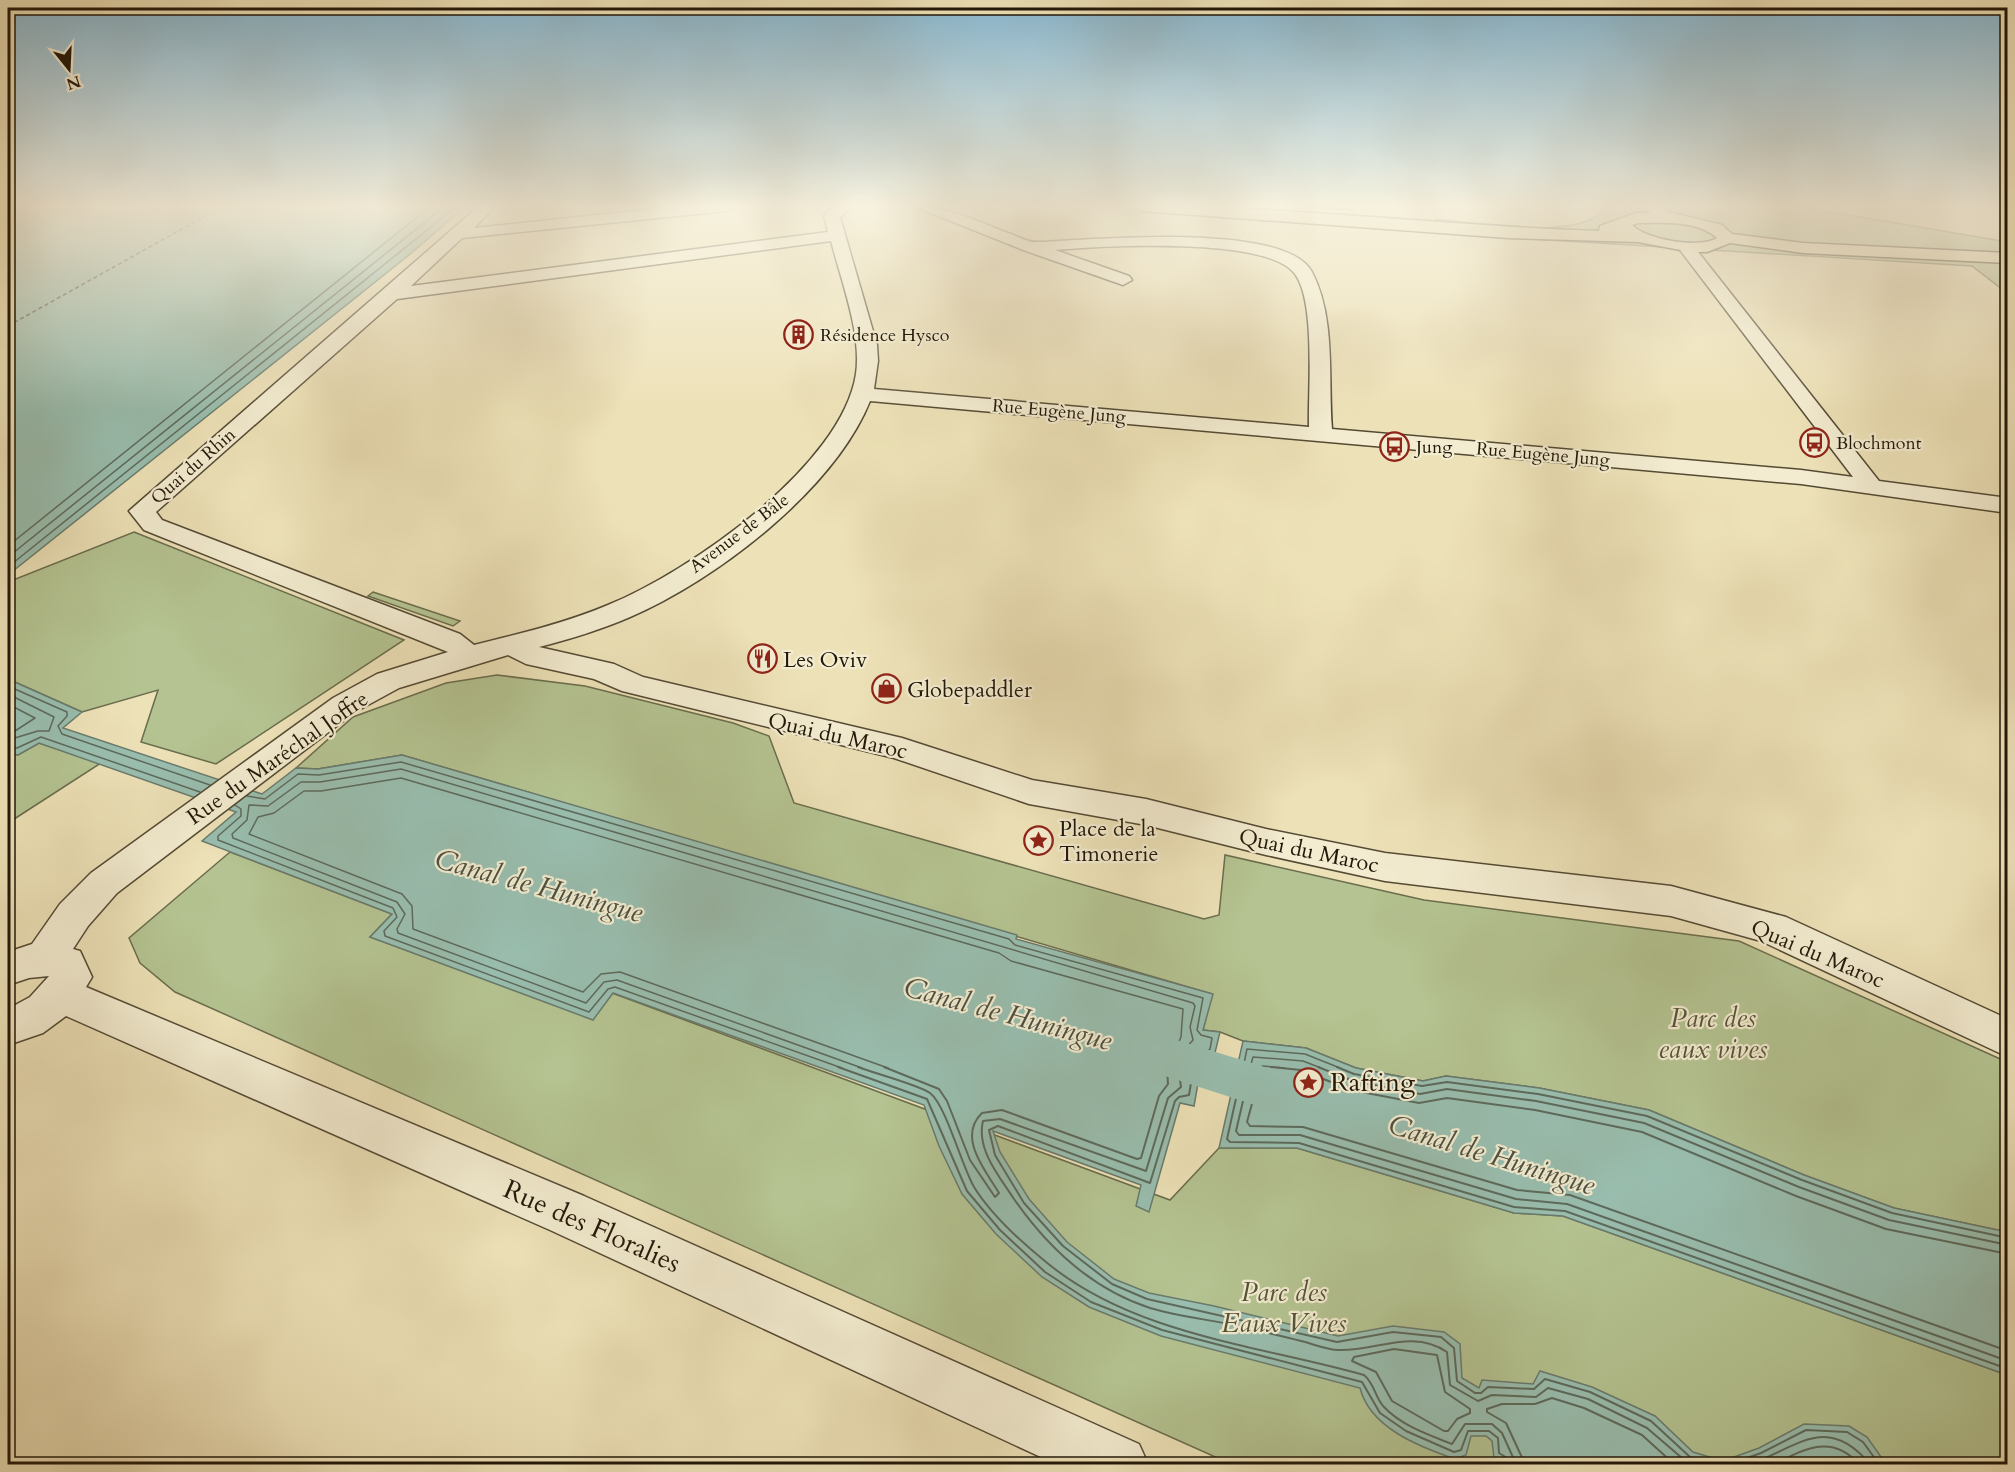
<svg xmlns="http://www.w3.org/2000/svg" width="2015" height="1472" font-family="Cardo,serif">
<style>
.green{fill:#b4c391;stroke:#6a6d4d;stroke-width:1.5}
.water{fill:#99beaf;stroke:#697b6d;stroke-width:1.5}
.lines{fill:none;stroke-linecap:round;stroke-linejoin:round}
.shore-far1{stroke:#5d6a5c;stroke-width:1.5}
.shore{stroke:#5d6a5c;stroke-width:2}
.canal{fill:#99beaf;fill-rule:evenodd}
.ferry{stroke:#4b5143;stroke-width:1.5;stroke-dasharray:4 3;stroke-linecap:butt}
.minor-casing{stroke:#544a34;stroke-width:3}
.major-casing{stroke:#211709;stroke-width:3}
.minor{fill:#f3ecd0;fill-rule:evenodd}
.major{fill:#ede1b7;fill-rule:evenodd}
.wall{fill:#c38d7d;stroke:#211709;stroke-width:1.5}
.labels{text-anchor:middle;stroke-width:4.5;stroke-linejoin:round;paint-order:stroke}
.far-poi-label{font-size:18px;fill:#211709;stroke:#f3ecd0;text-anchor:start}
.far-street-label{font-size:18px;fill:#211709;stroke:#f3ecd0}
.poi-label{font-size:22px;fill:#211709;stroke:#f3ecd0;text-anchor:start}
.street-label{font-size:22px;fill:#211709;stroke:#f3ecd0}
.near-park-label{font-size:27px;font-style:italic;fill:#545339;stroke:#f3ecd0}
.near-poi-label{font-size:27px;fill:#211709;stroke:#f3ecd0;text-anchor:start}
.near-street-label{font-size:27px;fill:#211709;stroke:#f3ecd0}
.near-water-label{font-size:28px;font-style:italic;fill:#4b5143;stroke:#f3ecd0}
</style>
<rect width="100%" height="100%" fill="#ede1b7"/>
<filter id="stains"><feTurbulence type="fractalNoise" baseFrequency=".00333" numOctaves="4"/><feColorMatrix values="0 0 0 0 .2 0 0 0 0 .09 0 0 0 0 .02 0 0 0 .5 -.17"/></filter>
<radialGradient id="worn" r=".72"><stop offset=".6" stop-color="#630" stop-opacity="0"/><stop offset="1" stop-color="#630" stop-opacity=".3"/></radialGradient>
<g class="green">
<path d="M 1607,206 L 1796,206 L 2007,242 L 2007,293 L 1972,266 L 1433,233 L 1436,219 C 1475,223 1585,243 1607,206 Z"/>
<path d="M 134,532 L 404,640 L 216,764 L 141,742 L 158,690 L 82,712 L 8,679 L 8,582 Z"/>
<path d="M 373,592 L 460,621 L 453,626 L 368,596 Z"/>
<path d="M 497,675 L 585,686 L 733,723 L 769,736 L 794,803 L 1204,919 L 1219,915 L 1225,855 L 1424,900 L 1739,941 L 2007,1062 L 2007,1232 L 1894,1208 L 1804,1175 L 1649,1110 L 1539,1088 L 1446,1076 L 1423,1081 L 1356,1068 L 1306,1048 L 1243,1041 L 1220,1032 L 1203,1030 L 1212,994 L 402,755 L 318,769 L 296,768 L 353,717 L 446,683 Z"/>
<path d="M 39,743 L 101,763 L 8,823 L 8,753 L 18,755 Z"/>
<path d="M 230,852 L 392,914 L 370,937 L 593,1019 L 612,993 L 1170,1200 L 1219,1148 L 1297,1148 L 1514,1213 L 1563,1216 L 2007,1375 L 2007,1464 L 1231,1464 L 175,992 L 140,963 L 129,938 Z"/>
</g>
<g class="water">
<path d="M 27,206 L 466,206 L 409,255 L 8,575 L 8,214 Z"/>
<path d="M 8,679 L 82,712 L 63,728 L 262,794 L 296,768 L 318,769 L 402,755 L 1017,935 L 1016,939 L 1213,994 L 1203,1030 L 1220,1032 L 1213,1061 L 1196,1054 L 1188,1074 L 1199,1078 L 1194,1106 L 1180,1103 L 1149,1212 L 1136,1206 L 1141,1185 L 993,1131 L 1000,1152 L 1029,1199 L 1067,1242 L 1114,1279 L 1149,1293 L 1214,1306 L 1338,1336 L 1393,1326 L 1444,1332 L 1460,1344 L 1462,1378 L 1479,1388 L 1482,1380 L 1533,1384 L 1540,1371 L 1592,1387 L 1655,1416 L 1693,1452 L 1723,1461 L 1759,1448 L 1804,1424 L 1849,1426 L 1867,1437 L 1886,1464 L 1508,1464 L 1494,1458 L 1492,1441 L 1486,1436 L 1471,1436 L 1466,1455 L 1455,1459 C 1420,1447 1370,1428 1360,1388 L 1161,1336 L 1089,1307 L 1042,1277 L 996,1234 L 962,1194 L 939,1146 L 924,1105 L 613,993 L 593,1020 L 370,937 L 392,914 L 202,841 L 236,812 L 39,743 L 18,755 L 8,753 Z"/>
<path d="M 1243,1041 L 1306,1048 L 1356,1068 L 1423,1081 L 1446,1076 L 1539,1088 L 1649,1110 L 1804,1175 L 1894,1208 L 2007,1232 L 2007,1375 L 1563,1216 L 1514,1213 L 1297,1148 L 1219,1148 Z"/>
</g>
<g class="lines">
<g class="shore-far1">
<path d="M 8,546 L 431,206"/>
<path d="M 8,557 L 445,206"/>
<path d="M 8,567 L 457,206"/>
<path d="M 8,686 L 67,712 L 67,716 L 58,726 L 62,734 L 210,785"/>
<path d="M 8,694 L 54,717 L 49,731 L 38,731 L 8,740"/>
<path d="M 8,704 L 35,718 L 15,731 L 8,731"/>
<path d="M 8,747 L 17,748 L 41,737 L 200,792"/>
<path d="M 247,796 L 265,799 L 298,774 L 319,775 L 401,762 L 1009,939 L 1015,945 L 1203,998 L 1197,1030 L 1201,1035 L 1212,1038 L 1210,1049 L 1207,1051 L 1196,1048 L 1190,1052 L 1185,1068"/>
<path d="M 235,805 L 241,809 L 241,816 L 218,836 L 218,840 L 393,908 L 397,917 L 384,931 L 385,936 L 589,1012 L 608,989 L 615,987 L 842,1068"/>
<path d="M 862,1068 L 617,980 L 604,982 L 586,1003 L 398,933 L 397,929 L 405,914 L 397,902 L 233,838 L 232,834 L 247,820 L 249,805 L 268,806 L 301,782 L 320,782 L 401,769 L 1193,1003 L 1195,1006 L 1190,1027 L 1193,1040 L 1184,1050 L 1177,1068"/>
<path d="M 888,1068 L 620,972 L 601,974 L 583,992 L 413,929 L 412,906 L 402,894 L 249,834 L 258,817 L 274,813 L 304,791 L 321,791 L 401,778 L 999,953 L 1011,961 L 1183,1009 L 1181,1037 L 1167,1068"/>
<path d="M 1243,1068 L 1247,1049 L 1305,1054 L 1340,1068"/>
<path d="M 1250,1068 L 1253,1057 L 1303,1061 L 1321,1068"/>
<path d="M 1261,1068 L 1262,1066 L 1285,1068"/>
</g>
<g class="shore">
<path d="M 838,1067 L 927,1099 L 967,1191 L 1000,1230 L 1045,1272 L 1091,1302 L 1162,1330 L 1362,1382 L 1380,1413 L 1406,1431 L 1454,1452 L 1461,1450 L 1468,1431 L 1489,1431 L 1498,1438 L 1499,1453 L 1507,1458 L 1508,1464"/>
<path d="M 858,1067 C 873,1073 919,1085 930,1093 C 946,1105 962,1167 974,1187 C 992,1216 1020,1241 1046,1262 C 1134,1335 1258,1345 1364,1375 C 1375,1384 1375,1398 1384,1407 C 1402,1426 1429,1435 1452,1444 L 1465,1424 L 1492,1424 L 1502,1433 L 1516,1464"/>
<path d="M 884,1067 L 939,1089 L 947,1101 L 970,1160 L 995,1197 L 999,1193 C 985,1170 957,1137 982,1113 L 1002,1110 L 1137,1159 L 1141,1158 L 1159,1096 L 1168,1084 L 1167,1067"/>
<path d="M 1178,1067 L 1181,1087 L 1168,1098 L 1146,1171 L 1000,1119 L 983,1121 C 976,1149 999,1176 1014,1199 C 1048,1248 1092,1289 1150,1308 C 1180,1317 1213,1320 1244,1327 C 1263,1332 1282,1336 1301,1341 C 1313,1344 1325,1349 1337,1350 C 1376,1352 1411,1328 1447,1352 L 1450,1385 L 1478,1401 L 1492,1395 L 1536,1397 L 1548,1388 L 1588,1399 L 1647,1428 L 1689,1464"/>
<path d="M 1185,1067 L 1183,1073 L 1191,1083 L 1189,1095 L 1179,1097 L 1175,1101 L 1150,1183 L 998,1126 L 989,1130 L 995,1155 L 1024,1203 L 1063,1246 L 1112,1284 L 1147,1299 L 1337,1342 L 1393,1332 L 1441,1337 L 1454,1348 L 1457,1381 L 1475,1393 L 1481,1393 L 1488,1387 L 1534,1389 L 1545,1379 L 1590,1392 L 1651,1421 L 1690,1457 L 1716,1464"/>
<path d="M 1243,1067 L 1227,1139 L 1230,1142 L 1299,1143 L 1514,1207 L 1565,1211 L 2008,1369"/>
<path d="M 1251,1067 L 1236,1131 L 1239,1135 L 1300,1135 L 1516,1199 L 1567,1204 L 2008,1361"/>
<path d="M 1262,1067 L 1247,1122 L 1250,1126 L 1303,1127 L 1517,1190 L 1570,1195 L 2008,1351"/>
<path d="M 1271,1067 L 1301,1070 L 1351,1090 L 1419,1103 L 1447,1098 L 1535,1110 L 1642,1132 L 1796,1196 L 1886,1229 L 2008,1254"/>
<path d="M 1318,1067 L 1353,1081 L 1420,1094 L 1447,1089 L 1536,1101 L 1644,1123 L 1799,1187 L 1889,1220 L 2008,1245"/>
<path d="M 1337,1067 L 1354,1074 L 1422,1086 L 1447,1082 L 1538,1094 L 1647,1116 L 1802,1180 L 1892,1213 L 2008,1238"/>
<path d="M 1394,1349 L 1437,1355 L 1445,1392 L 1470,1409 L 1470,1413 L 1457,1419 L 1448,1431 L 1444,1431 L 1392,1401 L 1376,1372 L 1352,1361 L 1354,1357 Z"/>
<path d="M 1525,1464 L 1506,1423 L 1487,1412 L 1487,1409 L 1502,1404 L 1535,1404 L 1552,1398 L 1584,1408 L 1642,1435 L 1674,1464"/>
<path d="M 1730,1464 L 1761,1453 L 1806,1430 L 1847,1432 L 1863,1442 L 1879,1464"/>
<path d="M 1752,1464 C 1801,1444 1828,1415 1870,1464"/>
<path d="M 1775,1464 C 1806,1448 1832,1434 1859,1464"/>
</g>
<path class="canal" d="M 1147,1031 L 1297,1077 L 1304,1092 L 1297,1107 L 1280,1113 L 1131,1065 L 1124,1051 L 1131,1037 Z"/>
<path class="ferry" d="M 8,326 L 223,206"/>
<defs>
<g id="minor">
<path d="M 479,206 L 495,206 L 474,228 L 682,206 L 734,206 L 727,211 L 462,238 L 411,286 L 828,232 L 824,216 C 833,205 842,206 854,206 L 840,217 L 877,345 L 878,361 L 874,389 L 1309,427 C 1308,391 1316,302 1295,274 C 1268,236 1100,246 1055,250 L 1129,276 L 1132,280 L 1123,285 L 1026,251 L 913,206 C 946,206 977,221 1008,233 C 1017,236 1029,243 1038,242 C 1089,240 1285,221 1312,272 C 1336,318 1328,378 1332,429 L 1801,470 L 1853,477 L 1677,246 L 1679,243 L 1691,243 L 1879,481 L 2008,498 L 2008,513 L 1801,484 L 870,401 C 834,490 716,580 630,617 C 600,630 570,639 539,647 L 614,664 L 643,677 L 902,738 L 1032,780 L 1146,799 L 1266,829 L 1385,853 L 1671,886 L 1786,917 L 2008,1019 L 2008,1057 L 1761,941 L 1671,916 L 1385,881 L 1266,855 L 1146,825 L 1029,804 L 894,758 L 622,691 L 594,679 L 526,664 L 508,655 L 399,688 L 355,712 L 117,893 L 88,926 L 73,949 L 80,951 L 92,977 L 86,987 L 584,1196 L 1139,1444 L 1148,1464 L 1056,1464 L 550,1230 L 66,1016 L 43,1033 L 8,1045 L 8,1009 L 30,997 L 49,976 L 29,978 L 8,985 L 8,952 L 32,944 L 60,904 L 91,873 L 333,698 L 377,674 L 448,652 L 144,530 L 129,511 ZM 831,241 C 841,280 862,334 856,374 C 842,466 689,572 608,605 C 565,623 519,634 474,645 L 460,634 L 162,520 L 156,512 L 397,299 Z"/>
<path d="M 1637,206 L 1657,206 L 1681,218 L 1678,221 L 1668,221 Z"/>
</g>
<path id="major" d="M 1134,206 C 1289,206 1444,226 1599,231 L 1600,226 L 1636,213 L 1673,213 L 1722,225 L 1732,234 L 1803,243 L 2008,253 L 2008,263 L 1803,253 L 1730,243 L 1707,252 L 1691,252 L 1638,242 L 1508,238 L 1141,211 ZM 1638,223 C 1662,223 1698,220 1717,238 C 1699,249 1647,240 1632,225 Z"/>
</defs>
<use href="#minor" class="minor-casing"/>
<use href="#major" class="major-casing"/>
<use href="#minor" class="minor"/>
<use href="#major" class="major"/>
</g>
<path class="wall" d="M 1295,206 L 1354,206 L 1353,210 Z"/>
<linearGradient id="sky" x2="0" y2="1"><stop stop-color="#88b8d1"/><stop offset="0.5" stop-color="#f7f2df"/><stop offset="1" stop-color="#f7f2df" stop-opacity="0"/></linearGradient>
<rect width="2015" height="412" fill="url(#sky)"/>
<defs>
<symbol id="building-ring" viewBox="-11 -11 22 22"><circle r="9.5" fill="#f3ecd0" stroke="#8f2418" stroke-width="1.5"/><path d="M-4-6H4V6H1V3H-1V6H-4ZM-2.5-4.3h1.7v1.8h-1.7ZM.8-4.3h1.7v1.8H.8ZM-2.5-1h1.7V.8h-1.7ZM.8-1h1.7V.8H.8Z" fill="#8f2418"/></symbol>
<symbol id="bus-ring" viewBox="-11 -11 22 22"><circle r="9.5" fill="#f3ecd0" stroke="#8f2418" stroke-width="1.5"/><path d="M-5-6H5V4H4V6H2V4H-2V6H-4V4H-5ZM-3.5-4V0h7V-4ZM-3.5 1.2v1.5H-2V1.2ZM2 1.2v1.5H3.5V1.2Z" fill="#8f2418"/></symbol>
<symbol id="restaurant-ring" viewBox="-11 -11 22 22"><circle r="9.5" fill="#f3ecd0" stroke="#8f2418" stroke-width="1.5"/><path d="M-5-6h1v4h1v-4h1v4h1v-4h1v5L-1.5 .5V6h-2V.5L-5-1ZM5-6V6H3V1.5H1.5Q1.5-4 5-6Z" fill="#8f2418"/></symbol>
<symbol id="shop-ring" viewBox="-11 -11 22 22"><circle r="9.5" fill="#f3ecd0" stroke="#8f2418" stroke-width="1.5"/><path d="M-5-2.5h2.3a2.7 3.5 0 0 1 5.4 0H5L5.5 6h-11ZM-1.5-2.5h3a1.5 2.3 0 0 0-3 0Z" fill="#8f2418"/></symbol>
<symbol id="sight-ring" viewBox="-11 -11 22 22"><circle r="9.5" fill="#f3ecd0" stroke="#8f2418" stroke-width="1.5"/><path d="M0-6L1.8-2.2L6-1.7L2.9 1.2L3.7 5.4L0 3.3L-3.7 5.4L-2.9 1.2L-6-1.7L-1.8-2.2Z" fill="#8f2418"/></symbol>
</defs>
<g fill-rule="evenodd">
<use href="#building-ring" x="782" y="318" width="33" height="33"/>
<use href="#bus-ring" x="1798" y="426" width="33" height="33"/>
<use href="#bus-ring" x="1378" y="430" width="33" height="33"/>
<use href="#restaurant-ring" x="746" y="642" width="33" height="33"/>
<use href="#shop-ring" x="870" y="672" width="33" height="33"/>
<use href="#sight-ring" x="1022" y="824" width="33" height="33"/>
<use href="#sight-ring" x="1292" y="1066" width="33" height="33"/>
</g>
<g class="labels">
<g class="far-poi-label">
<text x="820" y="341">Résidence Hysco</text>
<text x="1836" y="449">Blochmont</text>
<text x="1416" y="453">Jung</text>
</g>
<g class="far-street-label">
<text transform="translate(1059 411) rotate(5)" y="6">Rue Eugène Jung</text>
<text transform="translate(1543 454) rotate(5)" y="6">Rue Eugène Jung</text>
<text transform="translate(193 466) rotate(-41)" y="6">Quai du Rhin</text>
<text transform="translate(739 533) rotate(-37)" y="6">Avenue de Bâle</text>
</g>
<g class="poi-label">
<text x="783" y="667">Les Oviv</text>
<text x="907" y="697">Globepaddler</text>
<text x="1059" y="836">Place de la<tspan x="1059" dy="25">Timonerie</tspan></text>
</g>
<g class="street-label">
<text transform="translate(838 735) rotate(13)" y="8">Quai du Maroc</text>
<text transform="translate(277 757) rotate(-35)" y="8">Rue du Maréchal Joffre</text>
<text transform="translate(1309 850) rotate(12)" y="8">Quai du Maroc</text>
<text transform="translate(1818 953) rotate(23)" y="8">Quai du Maroc</text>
</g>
<g class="near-park-label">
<text x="1713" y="1027">Parc des<tspan x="1713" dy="31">eaux vives</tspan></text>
<text x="1284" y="1301">Parc des<tspan x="1284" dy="31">Eaux Vives</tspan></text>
</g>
<g class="near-poi-label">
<text x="1330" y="1091">Rafting</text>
</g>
<g class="near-street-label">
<text transform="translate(592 1226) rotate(24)" y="9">Rue des Floralies</text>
</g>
<g class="near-water-label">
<text transform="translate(539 885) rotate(15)" y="10">Canal de Huningue</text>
<text transform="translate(1008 1013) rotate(15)" y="10">Canal de Huningue</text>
<text transform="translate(1492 1154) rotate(17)" y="10">Canal de Huningue</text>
</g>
</g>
<rect width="2015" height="1472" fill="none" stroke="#ede1b7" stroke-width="30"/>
<rect x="9" y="9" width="1997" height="1454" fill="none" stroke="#211709" stroke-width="3"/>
<rect x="15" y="15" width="1985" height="1442" fill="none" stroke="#211709" stroke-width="1.5"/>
<g transform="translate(69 69) rotate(162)" stroke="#f3ecd0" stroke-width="4.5" paint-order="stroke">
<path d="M0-4.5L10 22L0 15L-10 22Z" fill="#211709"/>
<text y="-9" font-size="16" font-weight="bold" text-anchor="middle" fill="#211709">N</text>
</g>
<rect width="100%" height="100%" filter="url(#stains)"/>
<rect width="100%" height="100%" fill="url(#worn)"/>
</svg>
